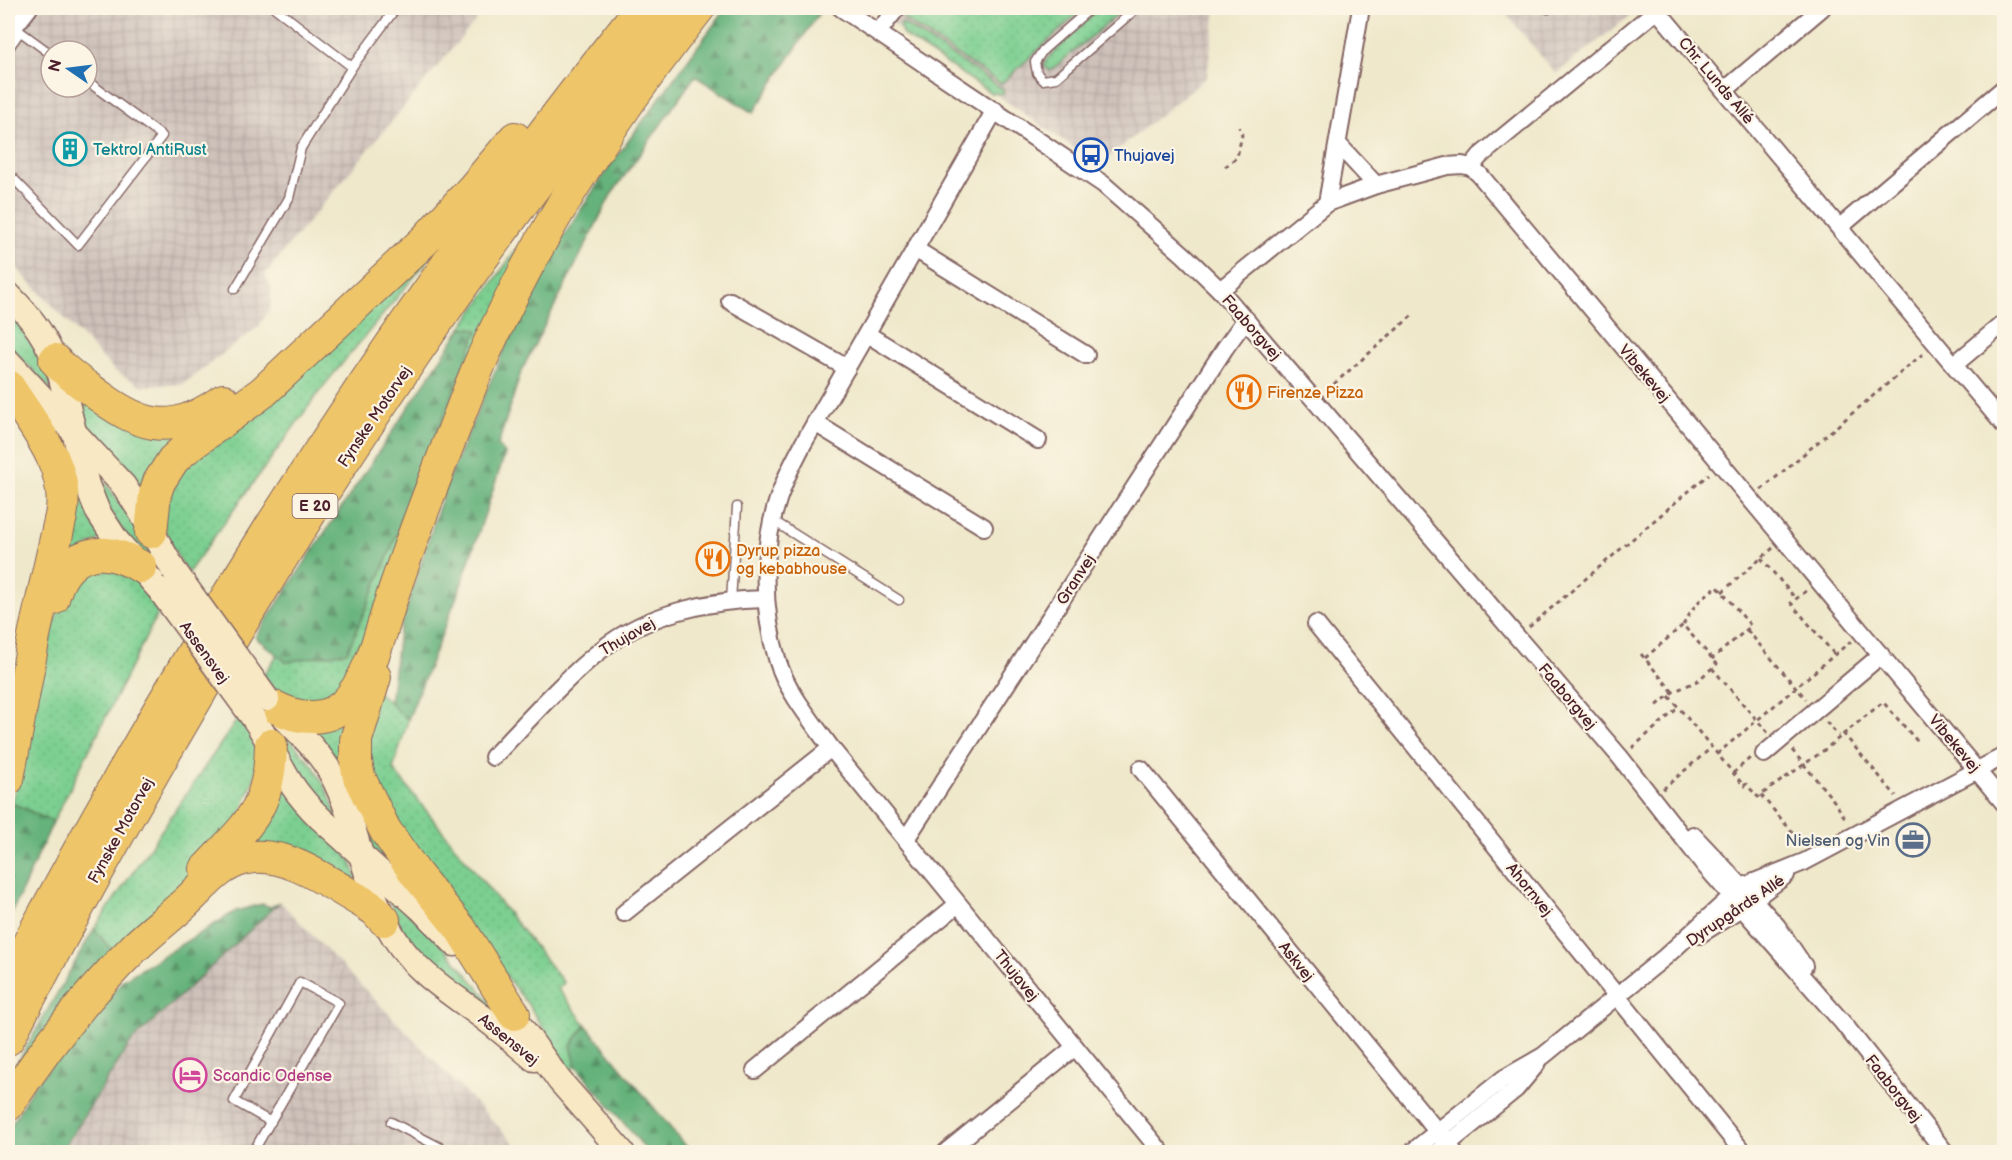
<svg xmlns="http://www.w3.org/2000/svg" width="2012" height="1160" font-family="'Balsamiq Sans',sans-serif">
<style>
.industrial{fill:url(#industrial-grid);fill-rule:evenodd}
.grass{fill:url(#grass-dots);stroke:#63775e;stroke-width:1.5}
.forest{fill:url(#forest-firs);stroke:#586853;stroke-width:1.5}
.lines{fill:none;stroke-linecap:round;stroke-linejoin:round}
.service-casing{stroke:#846563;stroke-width:11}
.minor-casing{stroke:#846563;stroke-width:20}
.secondary-casing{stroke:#846563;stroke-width:27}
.motorway-casing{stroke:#846563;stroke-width:34}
.path{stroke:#846563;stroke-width:3;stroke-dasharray:4.5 4.5;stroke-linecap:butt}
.service{stroke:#fff;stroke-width:8}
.minor{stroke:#fff;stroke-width:16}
.secondary{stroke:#f8e8c3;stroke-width:24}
.motorway{stroke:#eec569;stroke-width:32}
.secondary-bridge-casing{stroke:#846563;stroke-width:27;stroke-linecap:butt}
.secondary-bridge{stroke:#f8e8c3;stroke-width:24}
.labels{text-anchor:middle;stroke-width:4.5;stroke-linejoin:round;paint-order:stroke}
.shield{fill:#fcf5e5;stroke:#7f5f63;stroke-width:1.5}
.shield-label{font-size:15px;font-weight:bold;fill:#4a1f2b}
.street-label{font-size:16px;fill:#4a1f2b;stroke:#fcf5e5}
.culture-label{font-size:16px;fill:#0d838f;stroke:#fcf5e5;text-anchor:start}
.transit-label{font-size:16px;fill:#164399;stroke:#fcf5e5;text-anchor:start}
.food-label{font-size:16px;fill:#c56008;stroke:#fcf5e5;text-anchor:start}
.service-label{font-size:16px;fill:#4e5e75;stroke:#fcf5e5;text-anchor:end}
.hotel-label{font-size:16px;fill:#b23c85;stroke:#fcf5e5;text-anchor:start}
</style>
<defs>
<pattern id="industrial-grid" width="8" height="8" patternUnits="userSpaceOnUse" patternTransform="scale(1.5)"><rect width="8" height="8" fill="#cec1ba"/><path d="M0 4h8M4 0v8" fill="none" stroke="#b2a5a0"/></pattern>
<pattern id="grass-dots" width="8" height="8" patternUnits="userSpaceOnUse" patternTransform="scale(1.5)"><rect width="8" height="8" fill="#7ccf91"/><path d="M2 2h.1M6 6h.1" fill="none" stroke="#6db17d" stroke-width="1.8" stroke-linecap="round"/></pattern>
<pattern id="forest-firs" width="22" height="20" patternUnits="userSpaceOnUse" patternTransform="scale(1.5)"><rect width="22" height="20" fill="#65b27b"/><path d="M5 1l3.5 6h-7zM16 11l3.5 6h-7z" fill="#559065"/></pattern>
</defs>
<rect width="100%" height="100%" fill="#fcf5e5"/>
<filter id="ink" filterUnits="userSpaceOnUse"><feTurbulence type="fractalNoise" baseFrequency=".0167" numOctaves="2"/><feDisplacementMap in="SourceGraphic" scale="12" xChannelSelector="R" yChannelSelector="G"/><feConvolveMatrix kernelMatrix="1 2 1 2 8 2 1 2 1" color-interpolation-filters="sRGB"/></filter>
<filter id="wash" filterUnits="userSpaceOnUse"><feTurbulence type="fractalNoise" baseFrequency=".008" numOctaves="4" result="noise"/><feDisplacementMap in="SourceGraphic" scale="24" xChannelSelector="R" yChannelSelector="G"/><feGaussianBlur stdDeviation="1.35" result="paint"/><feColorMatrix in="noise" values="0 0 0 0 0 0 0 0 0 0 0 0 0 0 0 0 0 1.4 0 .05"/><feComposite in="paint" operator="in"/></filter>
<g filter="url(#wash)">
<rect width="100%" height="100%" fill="#efe8cb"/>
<g class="industrial">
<path d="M 8,8 L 486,8 L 265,274 L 271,289 L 270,308 L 259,326 L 183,384 L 142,386 L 115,371 L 23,275 L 8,256 ZM 51,51 L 87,51 L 87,87 L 51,87 Z"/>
<path d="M 870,8 L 1216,8 L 1207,77 L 1099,165 Z"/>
<path d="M 1501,8 L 1640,8 L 1556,74 Z"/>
<path d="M 280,902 L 523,1152 L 60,1152 L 131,1042 Z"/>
</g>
<g class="grass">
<path d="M 907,8 L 1084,8 L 1001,84 L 903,19 Z"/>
<path d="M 1099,8 L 1125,8 L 1050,71 L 1043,65 L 1047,59 Z"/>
<path d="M 901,22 L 1003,89 L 1004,94 L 991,93 L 903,35 L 900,28 Z"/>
<path d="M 538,218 L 350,681 L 321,704 L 282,698 L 263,676 L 277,655 L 286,662 L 347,651 L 387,559 L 477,330 L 462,327 Z"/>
<path d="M 462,219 L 322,388 L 188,573 C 177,555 161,535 164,512 C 166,499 174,484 179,472 Z"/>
<path d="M 8,310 C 31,337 43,359 54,393 L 8,344 Z"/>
<path d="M 17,388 L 64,440 L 102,538 L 71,558 L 68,516 Z"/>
<path d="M 77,394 L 181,432 L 142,492 L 85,428 Z"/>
<path d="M 97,474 C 126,506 145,539 166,576 L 162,578 C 138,551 100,510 97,474 Z"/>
<path d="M 107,568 L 138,581 L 160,609 L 53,822 L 12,803 L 48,640 L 62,601 L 85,572 Z"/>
<path d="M 376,691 C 388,699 395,708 406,718 L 409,717 L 393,769 L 564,983 L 558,989 L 586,1025 L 571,1045 L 576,1066 L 570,1070 L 527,1003 L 406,849 L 363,769 Z"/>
<path d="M 267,713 L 313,766 L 328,792 L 337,816 L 335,817 C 310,794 275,746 267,713 Z"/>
<path d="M 239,717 L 255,738 L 261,760 L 235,829 L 116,955 L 94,929 Z"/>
<path d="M 305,723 L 353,723 L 422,894 L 371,848 Z"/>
<path d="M 275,777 L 351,861 L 362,894 L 236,854 Z"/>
<path d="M 387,893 L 443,946 L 506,1020 L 427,962 L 403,931 L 386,894 Z"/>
</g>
<g class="forest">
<path d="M 726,8 L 810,8 L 819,13 L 753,113 L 695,76 L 611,195 L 521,372 L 498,445 L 505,454 L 459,591 L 409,717 C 400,717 394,708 390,701 L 399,632 L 434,522 L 448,480 L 522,308 L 543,268 L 606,171 Z"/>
<path d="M 462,327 L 478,330 L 387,559 L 347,652 L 286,662 L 255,637 Z"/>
<path d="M 12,803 L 53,822 L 8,921 L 8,818 Z"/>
<path d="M 280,902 L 131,1042 L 61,1152 L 8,1152 L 8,1131 L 32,1088 L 123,980 L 236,911 L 262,904 L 271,907 Z"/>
<path d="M 94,929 L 116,955 L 8,1079 Z"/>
<path d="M 586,1025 L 682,1142 L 692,1152 L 648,1152 L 576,1066 L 571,1045 Z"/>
</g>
</g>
<g filter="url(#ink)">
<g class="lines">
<defs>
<g id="service">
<path d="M 275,8 L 352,67 L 396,8"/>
<path d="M 1091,8 L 1043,50 L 1035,62 L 1037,73 L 1043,80 L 1056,78 L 1137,8"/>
<path d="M 1547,8 L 1548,9 L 1550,8"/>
<path d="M 14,27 L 51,54"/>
<path d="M 8,49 L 20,32"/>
<path d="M 8,173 L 78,245 L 162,136 L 87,81"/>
<path d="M 235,289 L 289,198 L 301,148 L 352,67"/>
<path d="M 772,520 L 899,600"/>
<path d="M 731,601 L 737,507"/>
<path d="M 391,1122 L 449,1152"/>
<path d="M 253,1152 L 339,1003 L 300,982 L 234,1101 L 271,1122"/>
</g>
<g id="minor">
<path d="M 841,8 L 1103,184 L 1184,255 L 1220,290 L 1620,757 L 1706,867 L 1843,1023 L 1945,1152"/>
<path d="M 14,27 L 29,8"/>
<path d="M 878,32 L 897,8"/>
<path d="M 1725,90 L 1822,8"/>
<path d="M 995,110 L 803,444 C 797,456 790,468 785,481 C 761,537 760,604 778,662 C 788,693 812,721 831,748 L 1161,1152"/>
<path d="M 1338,144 L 1376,185"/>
<path d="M 1471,167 L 1480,156 L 1657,10 L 2004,425"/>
<path d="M 1327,203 L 1361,8"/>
<path d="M 1840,227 L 2004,88"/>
<path d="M 915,249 L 1086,355"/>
<path d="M 1220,290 L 1327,203 L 1376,185 L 1447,166 L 1462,165 L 1471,167 L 1479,174 L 2004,803"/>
<path d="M 730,301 L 847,368"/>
<path d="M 867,334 L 1038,440"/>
<path d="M 1955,364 L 2004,323"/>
<path d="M 815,423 L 984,527"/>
<path d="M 1316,624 L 1743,1152"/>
<path d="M 1764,754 L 1881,655"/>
<path d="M 493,757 C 528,721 562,681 601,650 C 647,613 709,600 766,599"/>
<path d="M 1141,769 L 1454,1152"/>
<path d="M 1693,835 L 1742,887 L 1777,926 L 1804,966"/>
<path d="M 906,839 L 1225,348 L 1246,319"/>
<path d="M 624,913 L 831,748"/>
<path d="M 1699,935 L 1742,908 L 1786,875"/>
<path d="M 755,1070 L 958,904"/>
<path d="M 946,1152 L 1075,1047"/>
<path d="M 1412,1152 L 1503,1079 L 1543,1056 L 1665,957 L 1742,887 L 1804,862 L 2004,756"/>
<path d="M 1438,1152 L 1516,1089 L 1536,1065"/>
</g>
<g id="secondary">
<path d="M 8,294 C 34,320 47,338 60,374 L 87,485 L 98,512 L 117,541 L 159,589"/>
<path d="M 8,361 L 124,486 L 142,514 L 173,569"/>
<path d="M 276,709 C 295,730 318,749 332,775 C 359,826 363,887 394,937 C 416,972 445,989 477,1013 C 497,1027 515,1043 534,1059"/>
<path d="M 254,719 C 269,740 278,764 292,785 C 300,797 310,808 320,818 L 420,908 L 455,944"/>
<path d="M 504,1003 L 559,1080 L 622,1152"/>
</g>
<g id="motorway">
<path d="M 55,360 C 67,374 83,384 98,395 C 145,430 174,435 223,400"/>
<path d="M 8,386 C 33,425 71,468 61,516 L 35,631 L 8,779"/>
<path d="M 151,532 L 155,494 L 159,482 L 173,460 L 185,449 L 263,392 L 424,241 L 474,187 L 515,138"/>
<path d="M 53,599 C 65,551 102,543 141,567"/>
<path d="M 375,677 L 356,740 L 356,762 L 359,777 L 385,830 L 416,874 L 460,928 L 514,1014"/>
<path d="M 273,706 C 299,720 330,724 350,698 C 375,666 383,622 396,585 C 413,535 432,486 451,437 C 461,412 470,386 481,361 C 537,235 613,116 699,8"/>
<path d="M 206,869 C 248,824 270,810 271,745"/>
<path d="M 8,982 C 188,639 398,310 641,8"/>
<path d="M 8,1039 C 140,785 286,538 450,303 C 521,202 597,104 674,8"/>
<path d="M 8,1105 C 44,1049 86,996 133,949 C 149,933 168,919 184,904 C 206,884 222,860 254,857 C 293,854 333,886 366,904 L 375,910 L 384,920"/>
</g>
</defs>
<use href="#service" class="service-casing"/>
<use href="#minor" class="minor-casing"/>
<use href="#secondary" class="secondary-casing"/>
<use href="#motorway" class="motorway-casing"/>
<g class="path">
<path d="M 1225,167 L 1237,157 L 1242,135 L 1239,127"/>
<path d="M 1327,390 L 1414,314"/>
<path d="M 1761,490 L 1924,353"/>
<path d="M 1761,558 L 1796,599"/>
<path d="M 1806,591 L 1791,603 L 1835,655"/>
<path d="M 1722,592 L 1773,548"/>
<path d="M 1683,625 L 1696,604 L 1717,586 L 1751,626 L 1712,659"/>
<path d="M 1529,627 L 1709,474"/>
<path d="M 1747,630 L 1806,699"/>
<path d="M 1641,654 L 1673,692"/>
<path d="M 1645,658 L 1683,625 L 1717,664 L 1697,681 L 1673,692 L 1654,708"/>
<path d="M 1712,668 L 1768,733"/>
<path d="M 1669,696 L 1744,786 L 1746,784 L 1758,797 L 1823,751 L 1883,702 L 1917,741"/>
<path d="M 1826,722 L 1839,736"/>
<path d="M 1843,733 L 1896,796"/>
<path d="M 1632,748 L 1678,708"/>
<path d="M 1792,750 L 1834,801 L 1847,821"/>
<path d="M 1717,754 L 1851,641"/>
<path d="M 1733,773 L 1750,758"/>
<path d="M 1663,789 L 1711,748"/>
<path d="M 1761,795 L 1804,846"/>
</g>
<use href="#service" class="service"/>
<use href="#minor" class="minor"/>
<use href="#secondary" class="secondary"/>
<use href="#motorway" class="motorway"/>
<defs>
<g id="secondary-bridge">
<path d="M 173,569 L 267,699"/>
<path d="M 159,589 L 254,719"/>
</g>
</defs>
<use href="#secondary-bridge" class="secondary-bridge-casing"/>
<use href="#secondary-bridge" class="secondary-bridge"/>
</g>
</g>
<defs>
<symbol id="building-ring" viewBox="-11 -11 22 22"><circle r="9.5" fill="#fcf5e5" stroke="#0f9aa8" stroke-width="1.5"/><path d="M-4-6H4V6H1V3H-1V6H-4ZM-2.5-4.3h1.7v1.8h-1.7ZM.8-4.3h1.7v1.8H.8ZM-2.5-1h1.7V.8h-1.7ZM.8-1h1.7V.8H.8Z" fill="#0f9aa8"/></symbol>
<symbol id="bus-ring" viewBox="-11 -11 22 22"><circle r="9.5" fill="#fcf5e5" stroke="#1a4fb4" stroke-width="1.5"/><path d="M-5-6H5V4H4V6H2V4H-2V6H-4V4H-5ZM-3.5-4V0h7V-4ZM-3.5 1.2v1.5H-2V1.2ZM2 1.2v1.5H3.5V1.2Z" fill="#1a4fb4"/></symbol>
<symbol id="restaurant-ring" viewBox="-11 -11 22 22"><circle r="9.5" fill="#fcf5e5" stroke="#e8710a" stroke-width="1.5"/><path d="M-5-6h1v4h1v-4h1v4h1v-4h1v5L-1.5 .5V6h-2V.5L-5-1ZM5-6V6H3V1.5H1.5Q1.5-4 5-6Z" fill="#e8710a"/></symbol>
<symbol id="office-ring" viewBox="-11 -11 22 22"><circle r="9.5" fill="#fcf5e5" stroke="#5c6f8a" stroke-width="1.5"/><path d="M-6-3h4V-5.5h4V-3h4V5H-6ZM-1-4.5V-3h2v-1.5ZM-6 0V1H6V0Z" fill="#5c6f8a"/></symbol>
<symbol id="hotel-ring" viewBox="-11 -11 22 22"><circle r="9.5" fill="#fcf5e5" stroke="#d1479c" stroke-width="1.5"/><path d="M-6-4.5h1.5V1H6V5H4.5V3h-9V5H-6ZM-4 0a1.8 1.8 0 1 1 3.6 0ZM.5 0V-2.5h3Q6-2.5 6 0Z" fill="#d1479c"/></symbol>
</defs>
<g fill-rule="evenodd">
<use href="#building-ring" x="51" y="130" width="38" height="38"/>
<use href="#bus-ring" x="1072" y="136" width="38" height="38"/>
<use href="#restaurant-ring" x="1225" y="373" width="38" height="38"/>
<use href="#restaurant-ring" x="694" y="540" width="38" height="38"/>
<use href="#office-ring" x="1894" y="821" width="38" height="38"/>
<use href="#hotel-ring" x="171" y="1056" width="38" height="38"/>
</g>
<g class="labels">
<rect class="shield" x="292.5" y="494" width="45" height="24" rx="4.5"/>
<g class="shield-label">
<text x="315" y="511">E 20</text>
</g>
<g class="street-label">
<text transform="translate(1717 80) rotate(50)" y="6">Chr. Lunds Allé</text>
<text transform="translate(1252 327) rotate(49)" y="6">Faaborgvej</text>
<text transform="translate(1645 373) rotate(50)" y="6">Vibekevej</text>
<text transform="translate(374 416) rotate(-56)" y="6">Fynske Motorvej</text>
<text transform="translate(1075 579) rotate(-57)" y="6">Granvej</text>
<text transform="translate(627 636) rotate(-30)" y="6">Thujavej</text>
<text transform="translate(205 652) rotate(54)" y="6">Assensvej</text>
<text transform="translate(1568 696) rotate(50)" y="6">Faaborgvej</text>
<text transform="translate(1955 743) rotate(50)" y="6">Vibekevej</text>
<text transform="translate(120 830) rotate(-61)" y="6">Fynske Motorvej</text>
<text transform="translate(1530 889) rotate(51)" y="6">Ahornvej</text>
<text transform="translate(1735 910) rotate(-34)" y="6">Dyrupgårds Allé</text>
<text transform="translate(1297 961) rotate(51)" y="6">Askvej</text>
<text transform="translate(1017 975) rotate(51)" y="6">Thujavej</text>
<text transform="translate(509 1039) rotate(39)" y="6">Assensvej</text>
<text transform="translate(1894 1088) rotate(52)" y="6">Faaborgvej</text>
</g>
<g class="culture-label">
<text x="93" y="155">Tektrol AntiRust</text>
</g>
<g class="transit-label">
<text x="1114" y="161">Thujavej</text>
</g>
<g class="food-label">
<text x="1267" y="398">Firenze Pizza</text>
<text x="736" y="556">Dyrup pizza<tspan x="736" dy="18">og kebabhouse</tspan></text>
</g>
<g class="service-label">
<text x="1890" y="846">Nielsen og Vin</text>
</g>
<g class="hotel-label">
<text x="213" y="1081">Scandic Odense</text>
</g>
</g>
<rect width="2012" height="1160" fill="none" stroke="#fcf5e5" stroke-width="30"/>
<g transform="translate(69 69) rotate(284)"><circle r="28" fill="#fcf5e5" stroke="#b59f9b" stroke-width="1.5"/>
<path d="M0-4.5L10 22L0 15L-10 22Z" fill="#1f6fb2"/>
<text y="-9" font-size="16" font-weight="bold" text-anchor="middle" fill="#4a1f2b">N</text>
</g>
</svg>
